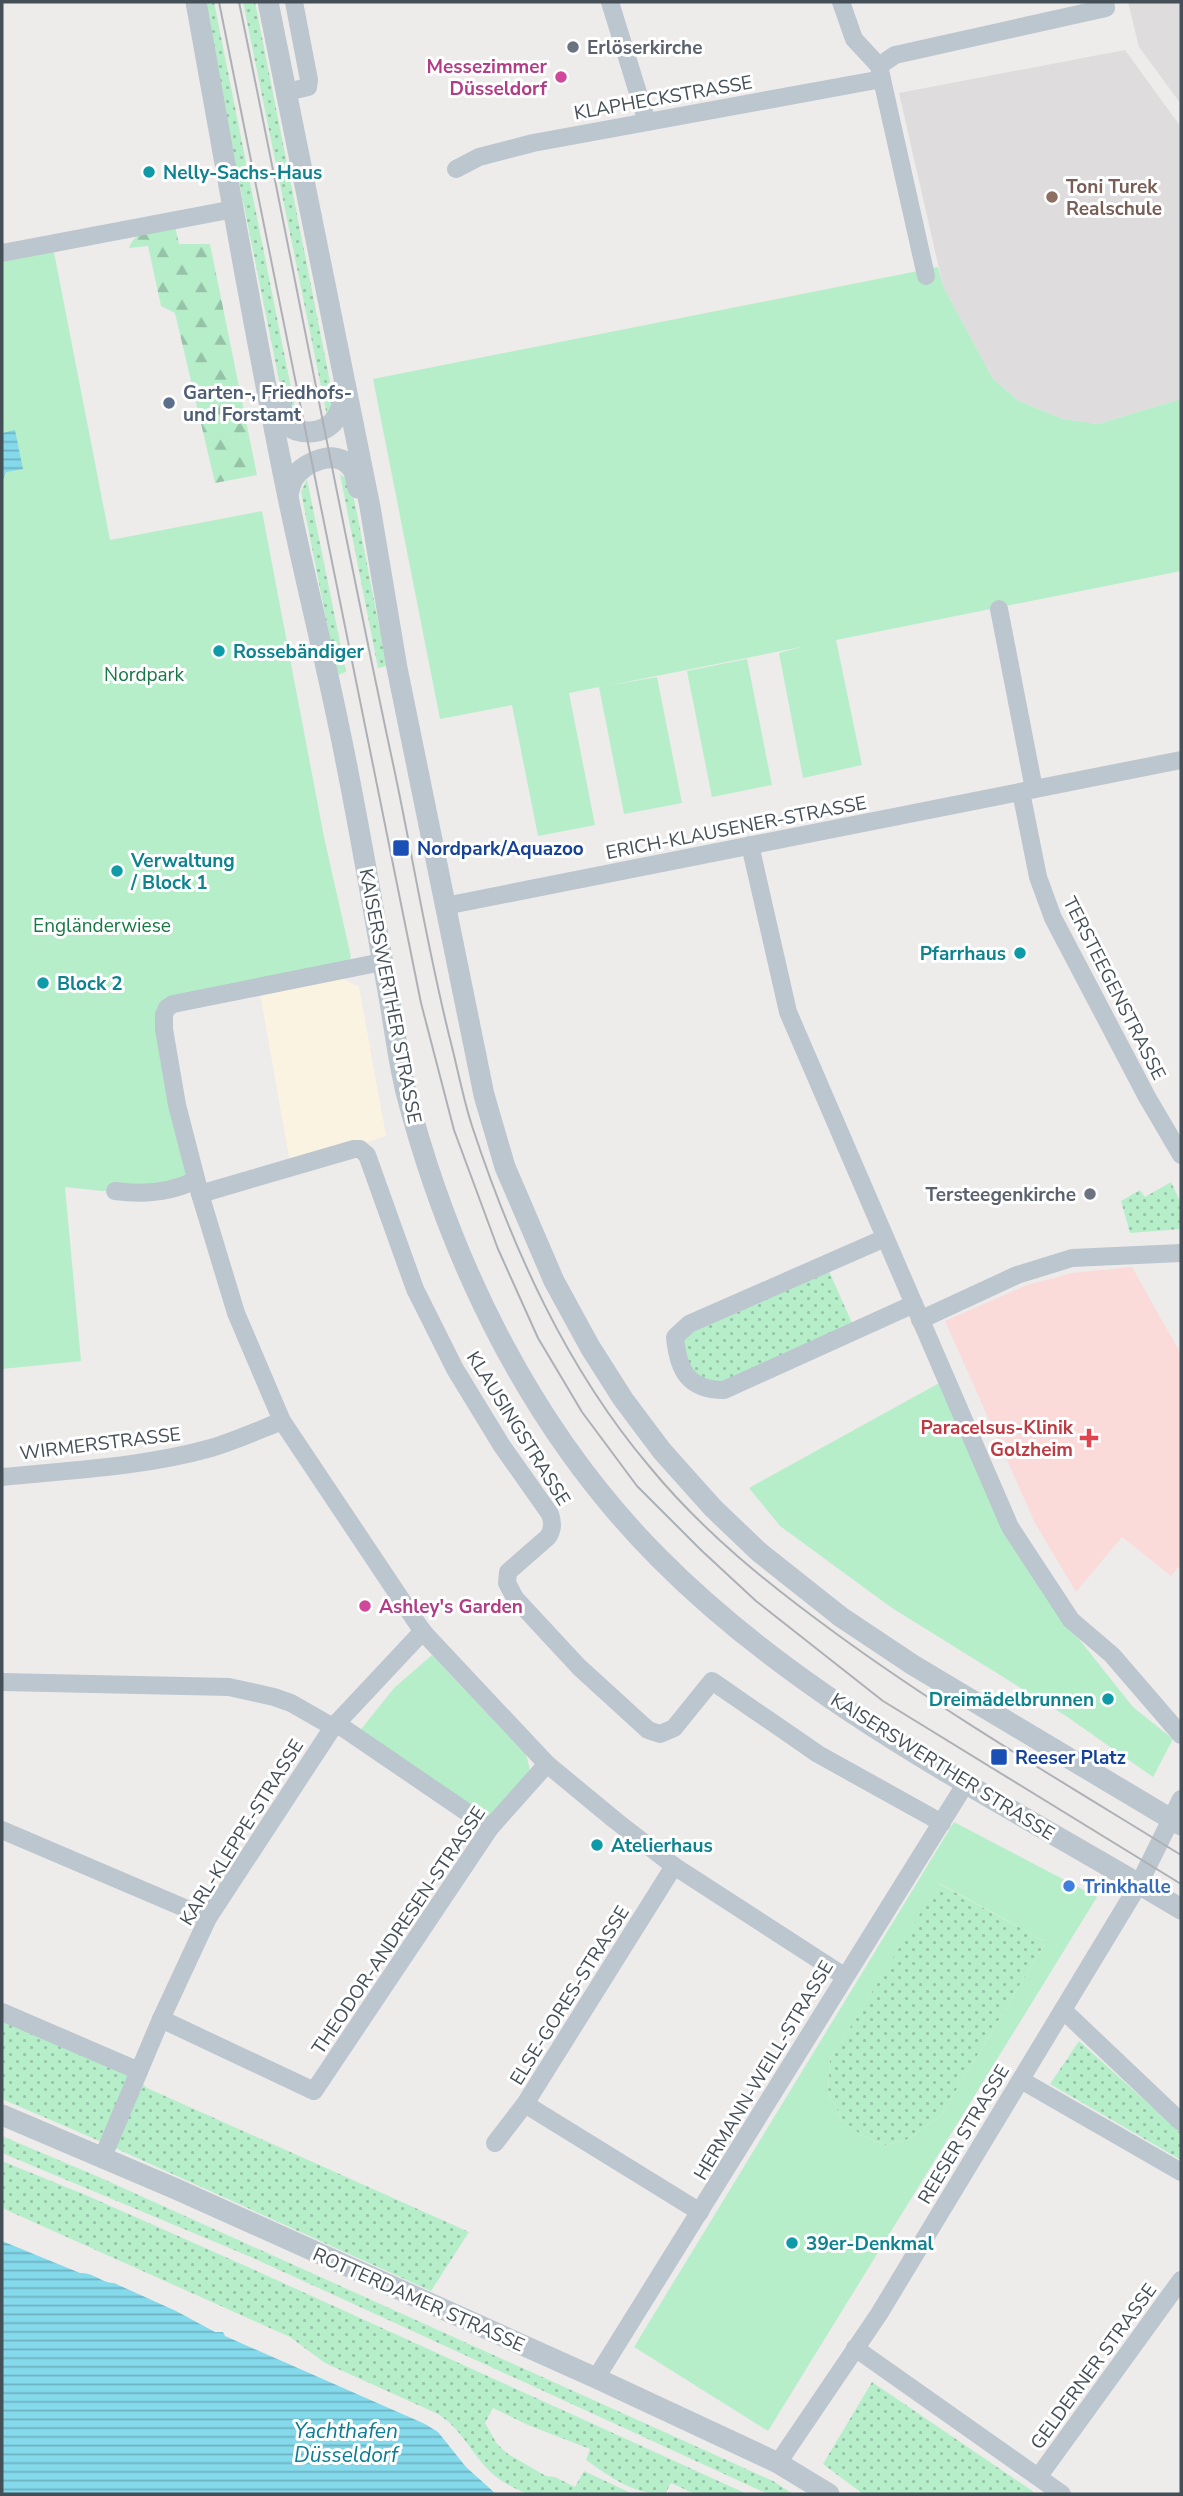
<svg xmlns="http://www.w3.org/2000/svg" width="1183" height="2496" font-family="'Nunito Sans',sans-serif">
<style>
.commercial{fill:#fbf3e2}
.education{fill:#dfdcdd}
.medical{fill:#fadbd9}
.grass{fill:url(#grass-dots)}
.forest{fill:url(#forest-firs)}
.green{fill:#b7eeca;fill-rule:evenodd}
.water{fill:url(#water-rules)}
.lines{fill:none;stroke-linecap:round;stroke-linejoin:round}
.minor{stroke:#bcc6ce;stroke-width:18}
.tertiary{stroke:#bcc6ce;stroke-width:21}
.tram{stroke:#adb1b6;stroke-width:2}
.worship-dot{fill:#6b7280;stroke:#fff;stroke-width:2.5}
.hotel-dot{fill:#d1479c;stroke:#fff;stroke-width:2.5}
.culture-dot{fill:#0f9aa8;stroke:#fff;stroke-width:2.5}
.education-dot{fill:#8d6e63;stroke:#fff;stroke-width:2.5}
.service-dot{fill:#5c6f8a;stroke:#fff;stroke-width:2.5}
.transit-dot{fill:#1a4fb4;stroke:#fff;stroke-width:2.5}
.health-dot{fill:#e0444e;stroke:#fff;stroke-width:2.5}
.shop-dot{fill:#3f7fe0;stroke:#fff;stroke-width:2.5}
.labels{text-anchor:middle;stroke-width:6;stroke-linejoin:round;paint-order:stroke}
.worship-label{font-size:19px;font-weight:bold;fill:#5b616d;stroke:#fff;text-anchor:start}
.hotel-label{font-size:19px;font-weight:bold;fill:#b23c85;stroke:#fff;text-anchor:end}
.street-label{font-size:19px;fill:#444f58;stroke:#fff}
.culture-label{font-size:19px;font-weight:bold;fill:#0d838f;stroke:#fff;text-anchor:start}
.education-label{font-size:19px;font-weight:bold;fill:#785e54;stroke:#fff;text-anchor:start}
.service-label{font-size:19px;font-weight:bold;fill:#4e5e75;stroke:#fff;text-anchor:start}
.park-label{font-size:19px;fill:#167844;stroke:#fff}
.transit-label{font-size:19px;font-weight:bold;fill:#164399;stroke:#fff;text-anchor:start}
.health-label{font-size:19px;font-weight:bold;fill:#be3a42;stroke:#fff;text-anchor:end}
.shop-label{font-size:19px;font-weight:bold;fill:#366cbe;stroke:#fff;text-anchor:start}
.water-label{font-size:21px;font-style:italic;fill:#0c7d95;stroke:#fff}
</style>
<defs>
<pattern id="grass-dots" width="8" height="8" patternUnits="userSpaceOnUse" patternTransform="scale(1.75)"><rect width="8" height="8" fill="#b7eeca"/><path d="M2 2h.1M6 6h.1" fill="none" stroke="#96c3a7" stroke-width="1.8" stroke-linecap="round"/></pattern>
<pattern id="forest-firs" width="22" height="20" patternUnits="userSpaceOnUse" patternTransform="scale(1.75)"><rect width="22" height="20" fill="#b7eeca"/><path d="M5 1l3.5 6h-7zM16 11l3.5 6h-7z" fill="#96c3a7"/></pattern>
<pattern id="water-rules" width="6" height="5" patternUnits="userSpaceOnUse" patternTransform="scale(1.75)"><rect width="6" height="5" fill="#84d9eb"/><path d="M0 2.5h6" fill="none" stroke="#6eb2c1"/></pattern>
</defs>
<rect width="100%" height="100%" fill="#eeebeb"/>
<path class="commercial" d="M 341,978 L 359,987 L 386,1136 L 292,1166 L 290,1162 L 260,993 Z"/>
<g class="education">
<path d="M 1128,2 L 1181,2 L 1181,104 L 1139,47 Z"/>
<path d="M 1125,50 L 1181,127 L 1181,399 L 1098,424 L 1063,419 L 1019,401 L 993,379 L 943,286 L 899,93 Z"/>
</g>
<path class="medical" d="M 1132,1267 L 1181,1354 L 1181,1564 L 1171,1576 L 1122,1537 L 1076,1592 L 1035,1523 L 945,1321 L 1027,1285 L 1072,1273 Z"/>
<g class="grass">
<path d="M 203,2 L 214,2 L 298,423 L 285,410 Z"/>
<path d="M 243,2 L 255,2 L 333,397 L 331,408 L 327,416 Z"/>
<path d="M 340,474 L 351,483 L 387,666 L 378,668 Z"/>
<path d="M 307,479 L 346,672 L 337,675 L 301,492 Z"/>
<path d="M 1171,1182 L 1181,1203 L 1181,1229 L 1130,1233 L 1121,1201 L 1140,1190 L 1145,1197 Z"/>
<path d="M 828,1269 L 853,1325 L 712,1387 L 689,1368 L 682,1344 L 688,1334 Z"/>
<path d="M 938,1883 L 1046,1942 L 940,2117 L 906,2140 L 885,2145 L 861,2135 L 842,2120 L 828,2092 L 830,2060 Z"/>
<path d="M 2,2017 L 126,2070 L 147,2088 L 469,2232 L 431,2291 L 104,2143 L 2,2099 Z"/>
<path d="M 1079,2041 L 1181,2133 L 1181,2160 L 1050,2084 Z"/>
<path d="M 2,2136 L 101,2178 L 773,2481 L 793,2494 L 768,2494 L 251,2257 L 2,2153 Z"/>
<path d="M 2,2161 L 88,2196 L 248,2267 L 747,2494 L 695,2494 L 671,2483 L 665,2494 C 632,2494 612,2478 586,2460 L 590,2449 L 528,2425 L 493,2408 L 485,2423 L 497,2444 L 508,2454 L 546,2476 L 555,2477 L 575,2487 L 584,2471 L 633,2494 L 528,2494 C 518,2490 507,2485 499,2479 C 475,2462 464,2430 438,2414 L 325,2363 L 290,2337 L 2,2208 Z"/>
<path d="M 872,2382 L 1031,2490 L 1036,2494 L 863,2494 L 823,2464 Z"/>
</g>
<path class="forest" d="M 175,226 L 179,244 L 210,244 L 257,475 L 215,483 L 175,313 L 161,306 L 148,246 L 129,248 C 135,229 157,229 175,226 Z"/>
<g class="green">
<path d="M 53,247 L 110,540 L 262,511 L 324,837 L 351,957 L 346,965 L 162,1005 L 187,1176 L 172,1186 L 102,1191 L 65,1187 L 81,1361 L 2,1369 L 2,257 Z"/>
<path d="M 938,267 L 943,286 L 993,379 L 1019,401 L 1063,419 L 1098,424 L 1181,399 L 1181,571 L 836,640 L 862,765 L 803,778 L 779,653 L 801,647 L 606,686 L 657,677 L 682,803 L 624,814 L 599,687 L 569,693 L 595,825 L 538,836 L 512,705 L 440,719 L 373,379 Z"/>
<path d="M 747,659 L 772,785 L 712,797 L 687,671 Z"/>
<path d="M 941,1382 L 1067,1624 L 1133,1707 L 1173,1739 L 1153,1777 L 1066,1716 L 892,1608 L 780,1526 L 749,1488 Z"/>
<path d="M 432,1655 L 526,1754 L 530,1770 L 488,1821 L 358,1733 L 394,1688 Z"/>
<path d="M 954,1822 L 1097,1897 L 768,2431 L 634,2347 ZM 939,1883 L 1046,1942 L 940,2117 L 906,2140 L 885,2145 L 861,2135 L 842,2120 L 828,2092 L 830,2060 Z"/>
</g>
<g class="water">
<path d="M 15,430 L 23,469 L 6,472 L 2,482 L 2,433 Z"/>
<path d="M 2,2241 L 80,2273 C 93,2272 102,2283 114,2283 L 176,2311 L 215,2332 L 223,2332 L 225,2336 L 425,2424 L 438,2432 L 466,2467 L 496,2494 L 2,2494 Z"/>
</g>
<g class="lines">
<g class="minor">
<path d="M 610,2 L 647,122"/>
<path d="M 841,2 L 854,39 L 879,66 L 926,276"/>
<path d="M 879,66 L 895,55 L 1106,8 L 1105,2"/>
<path d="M 287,92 L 308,87 L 309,80 L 294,2"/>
<path d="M 456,169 L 479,157 L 533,143 L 882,79"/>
<path d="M 2,253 L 234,209"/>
<path d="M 999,609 L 1034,789"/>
<path d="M 1021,792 L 1038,877 L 1053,918 L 1147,1097 L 1181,1155"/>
<path d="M 750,845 L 788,1012 L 1010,1527 L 1071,1620 L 1112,1655 L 1181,1735"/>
<path d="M 445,906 L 1181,760"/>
<path d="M 382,962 L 173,1004 L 167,1008 L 164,1015 L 164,1029 L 177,1105 L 200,1194 L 236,1313 L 282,1421 L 423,1632 L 547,1764 L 616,1821 L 674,1866 L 844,1976"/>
<path d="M 115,1191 C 144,1195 170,1193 196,1180"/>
<path d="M 200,1194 L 354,1149 L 360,1149 L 367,1155 L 415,1289 L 455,1369 L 502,1446 L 550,1514 C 553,1523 553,1529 548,1537 L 508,1572 L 507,1583 L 515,1598 L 579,1667 L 648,1730 L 660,1734 L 674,1728 L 712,1681 L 818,1754 L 942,1823"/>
<path d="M 885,1238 L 689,1324 L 675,1337 C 678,1370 688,1390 724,1390 L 914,1304"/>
<path d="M 920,1320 L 1017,1275 L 1072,1258 L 1181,1253"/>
<path d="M 2,1477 C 72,1470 143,1467 211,1448 C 235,1441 259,1430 282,1421"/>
<path d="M 2,1682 L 229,1687 L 274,1697 L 291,1703 L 333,1727"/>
<path d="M 336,1723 L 490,1828"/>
<path d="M 2,1830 L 208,1918"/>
<path d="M 1063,2010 L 1181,2122"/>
<path d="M 2,2012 L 139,2071"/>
<path d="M 161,2019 L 314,2091 L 490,1828 L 547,1764"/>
<path d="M 1021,2080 L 1181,2172"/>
<path d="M 525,2104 L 700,2212"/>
<path d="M 495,2143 L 525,2104 L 674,1866"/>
<path d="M 102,2159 L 161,2019 L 208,1918 L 333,1727 L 423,1631"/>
<path d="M 855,2348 L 1062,2494"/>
<path d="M 596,2378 L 966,1783"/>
<path d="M 778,2463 L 879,2314 L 1139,1884 L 1181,1799"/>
<path d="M 1039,2476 L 1181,2280"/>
</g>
<g class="tertiary">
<path d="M 196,2 C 226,167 254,333 288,497 C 304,575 324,653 340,732 C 358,818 372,904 388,991 C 394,1024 398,1059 406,1092 C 451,1265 533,1432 660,1559 C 809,1709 1003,1801 1181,1909"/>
<path d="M 268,2 L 370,507 L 397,668 L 484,1095 L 505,1167 L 554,1281 L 590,1347 L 623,1399 L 662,1451 L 713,1508 L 759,1552 L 841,1617 L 913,1665 L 1181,1825"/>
<path d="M 280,401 C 282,409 282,420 289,426 C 294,431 303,432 310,432 C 335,431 342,411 346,390"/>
<path d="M 288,495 C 289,490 291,483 293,479 C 303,462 336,448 351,467 C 356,473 356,481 358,488"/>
<path d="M 2,2115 L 176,2189 L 596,2378 L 778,2463 L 829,2494"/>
</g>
<g class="tram">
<path d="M 219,2 L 421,1003 L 454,1130 L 498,1249 L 538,1338 L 582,1412 L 637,1486 L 701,1550 L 756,1601 L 883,1701 L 1181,1884"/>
<path d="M 239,2 C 291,254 338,507 392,759 C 413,856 428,955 453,1051 C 459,1076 464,1101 472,1126 C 512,1247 566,1368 649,1466 C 703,1532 769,1585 838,1635 C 948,1715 1066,1784 1181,1855"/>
</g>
</g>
<g class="worship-dot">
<circle cx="573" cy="47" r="7"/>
<circle cx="1090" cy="1194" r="7"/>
</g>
<g class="hotel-dot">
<circle cx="561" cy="77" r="7"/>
<circle cx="365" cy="1606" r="7"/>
</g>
<g class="culture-dot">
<circle cx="149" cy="172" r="7"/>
<circle cx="219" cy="651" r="7"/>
<circle cx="117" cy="871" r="7"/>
<circle cx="1020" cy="953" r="7"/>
<circle cx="43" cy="983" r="7"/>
<circle cx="1108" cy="1699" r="7"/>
<circle cx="597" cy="1845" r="7"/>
<circle cx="792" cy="2243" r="7"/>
</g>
<circle class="education-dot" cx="1052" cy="197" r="7"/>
<circle class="service-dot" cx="169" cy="403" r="7"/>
<g class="transit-dot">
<rect x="392" y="839" width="18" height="18" rx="3.5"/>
<rect x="990" y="1748" width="18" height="18" rx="3.5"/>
</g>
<path class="health-dot" d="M1085.5 1427.5h7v7h7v7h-7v7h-7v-7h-7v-7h7z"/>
<circle class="shop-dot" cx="1069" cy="1886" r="7"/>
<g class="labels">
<g class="worship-label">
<text x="587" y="54">Erlöserkirche</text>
<text x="1076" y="1201" text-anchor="end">Tersteegenkirche</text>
</g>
<g class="hotel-label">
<text x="547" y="73">Messezimmer<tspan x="547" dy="22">Düsseldorf</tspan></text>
<text x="379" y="1613" text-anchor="start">Ashley's Garden</text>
</g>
<g class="street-label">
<text transform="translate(663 97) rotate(-10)" y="7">KLAPHECKSTRASSE</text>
<text transform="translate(736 827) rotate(-11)" y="7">ERICH-KLAUSENER-STRASSE</text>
<text transform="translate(1115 988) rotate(63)" y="7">TERSTEEGENSTRASSE</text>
<text transform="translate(391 996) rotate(79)" y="7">KAISERSWERTHER STRASSE</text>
<text transform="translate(519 1428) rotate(58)" y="7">KLAUSINGSTRASSE</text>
<text transform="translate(100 1443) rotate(-7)" y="7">WIRMERSTRASSE</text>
<text transform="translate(943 1766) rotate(32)" y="7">KAISERSWERTHER STRASSE</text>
<text transform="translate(241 1832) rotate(-58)" y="7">KARL-KLEPPE-STRASSE</text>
<text transform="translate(398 1930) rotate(-56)" y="7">THEODOR-ANDRESEN-STRASSE</text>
<text transform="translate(569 1995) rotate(-58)" y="7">ELSE-GORES-STRASSE</text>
<text transform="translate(763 2070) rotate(-59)" y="7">HERMANN-WEILL-STRASSE</text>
<text transform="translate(963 2134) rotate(-59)" y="7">REESER STRASSE</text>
<text transform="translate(419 2299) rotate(24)" y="7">ROTTERDAMER STRASSE</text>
<text transform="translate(1093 2366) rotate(-54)" y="7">GELDERNER STRASSE</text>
</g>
<g class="culture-label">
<text x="163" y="179">Nelly-Sachs-Haus</text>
<text x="233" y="658">Rossebändiger</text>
<text x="131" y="867">Verwaltung<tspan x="131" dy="22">/ Block 1</tspan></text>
<text x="1006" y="960" text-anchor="end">Pfarrhaus</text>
<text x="57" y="990">Block 2</text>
<text x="1094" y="1706" text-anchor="end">Dreimädelbrunnen</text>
<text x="611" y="1852">Atelierhaus</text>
<text x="806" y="2250">39er-Denkmal</text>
</g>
<g class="education-label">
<text x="1066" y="193">Toni Turek<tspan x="1066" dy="22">Realschule</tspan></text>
</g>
<g class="service-label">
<text x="183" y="399">Garten-, Friedhofs-<tspan x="183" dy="22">und Forstamt</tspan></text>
</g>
<g class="park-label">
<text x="144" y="681">Nordpark</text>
<text x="102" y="932">Engländerwiese</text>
</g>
<g class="transit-label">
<text x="417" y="855">Nordpark/Aquazoo</text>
<text x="1015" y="1764">Reeser Platz</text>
</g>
<g class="health-label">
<text x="1073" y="1434">Paracelsus-Klinik<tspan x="1073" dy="22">Golzheim</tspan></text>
</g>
<g class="shop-label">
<text x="1083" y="1893">Trinkhalle</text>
</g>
<g class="water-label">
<text x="346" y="2438">Yachthafen<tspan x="346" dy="24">Düsseldorf</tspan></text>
</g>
</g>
<rect width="1183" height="2496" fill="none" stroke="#444f58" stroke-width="7"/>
</svg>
